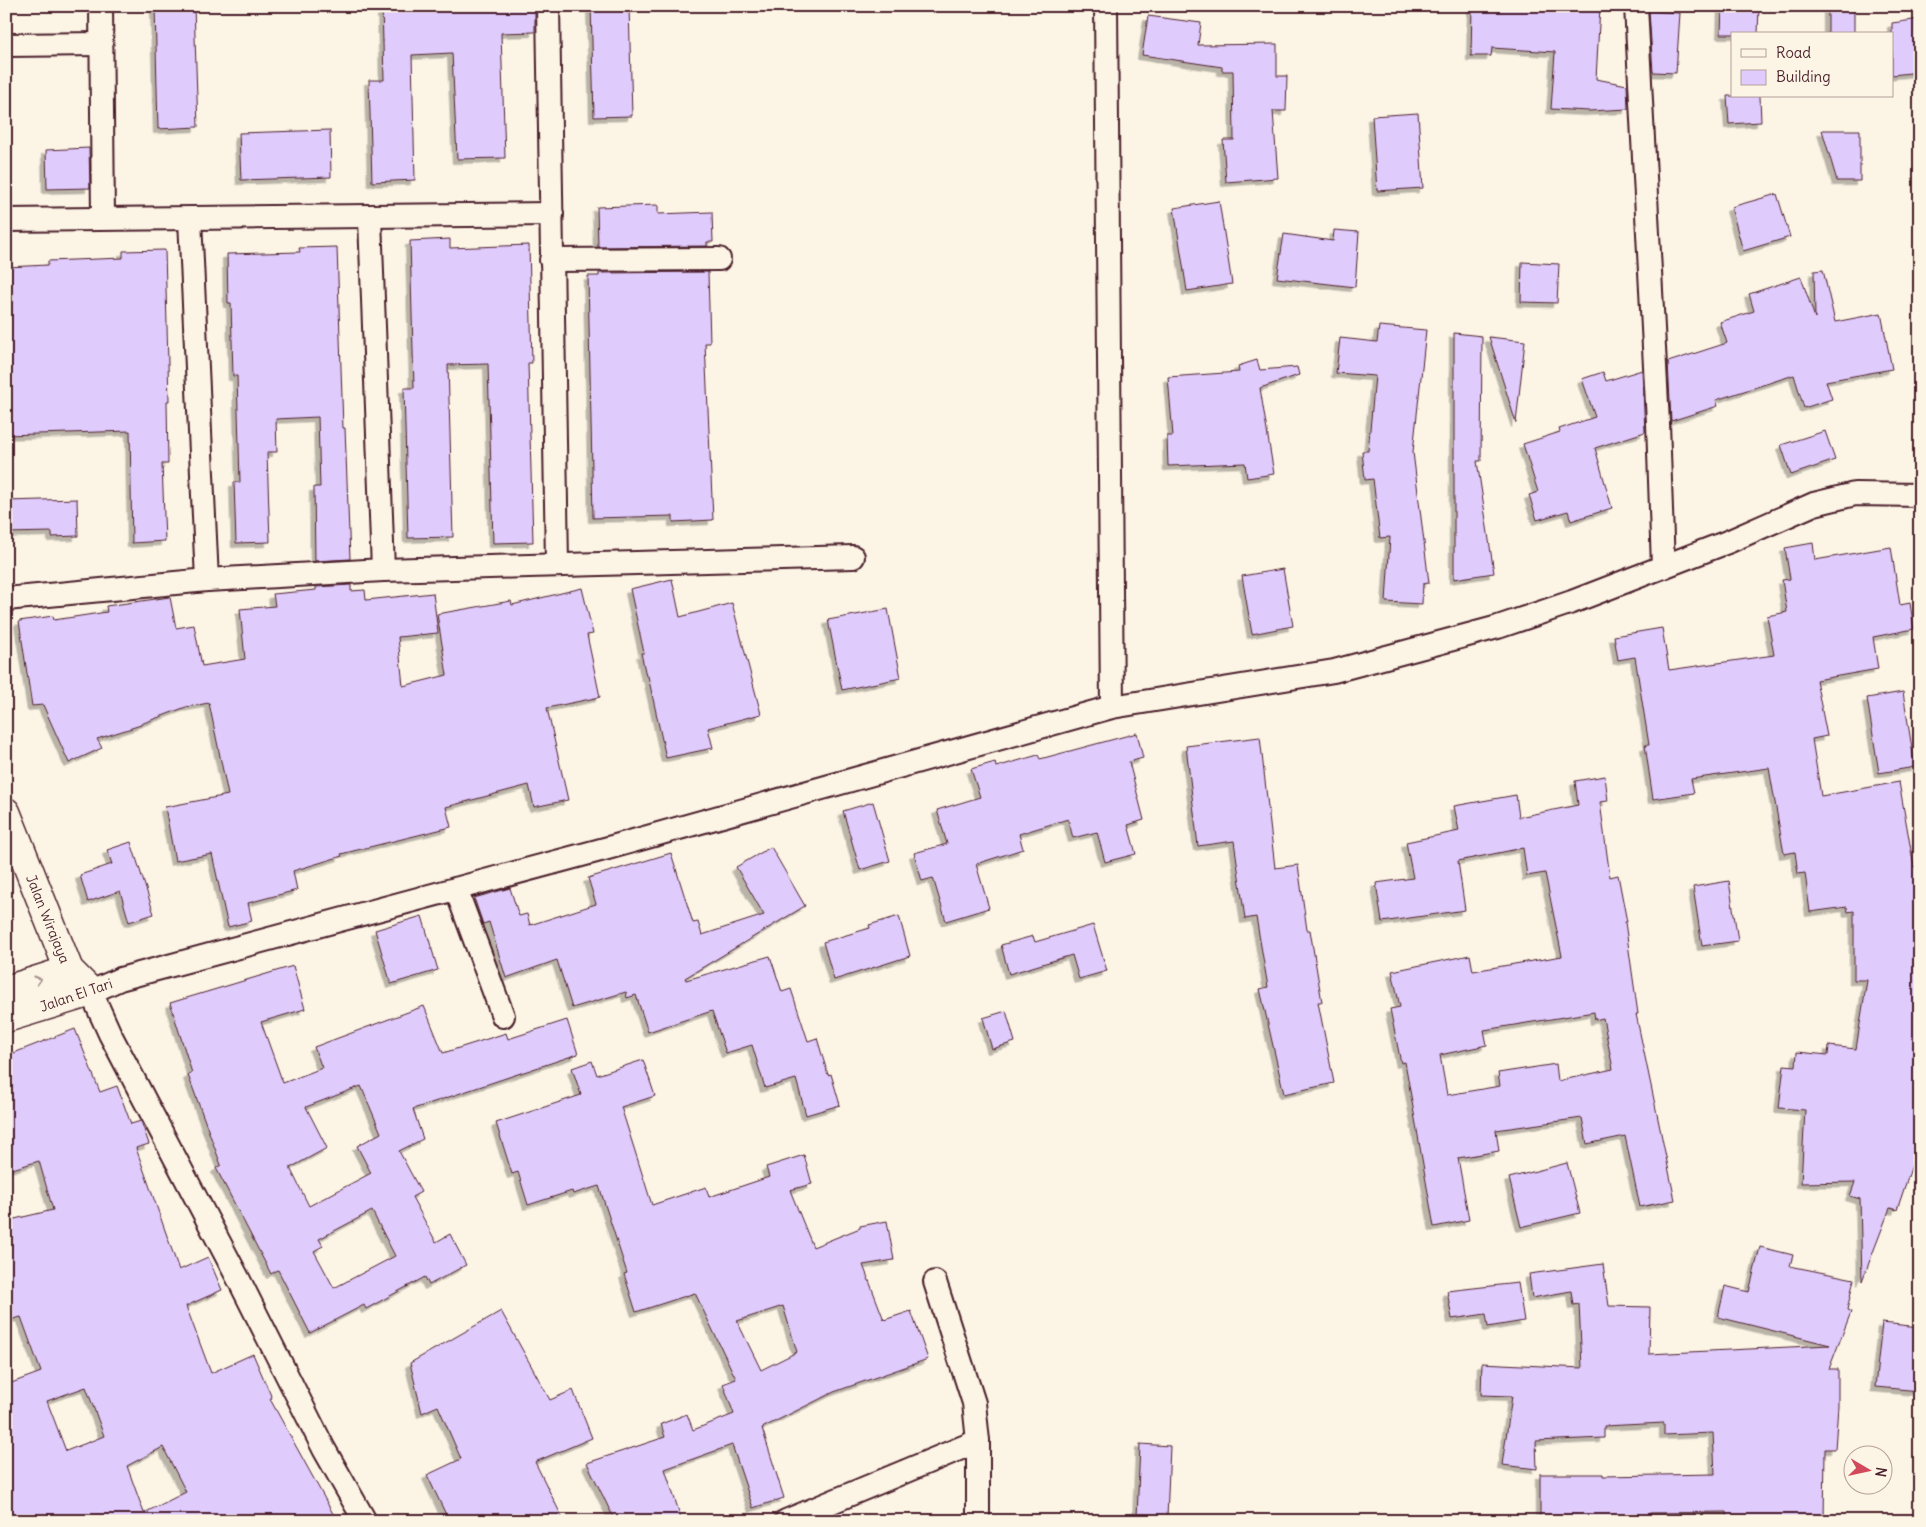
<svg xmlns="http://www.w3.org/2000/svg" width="1926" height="1527" font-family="Delius,sans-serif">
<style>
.building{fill:#e0cbfd;stroke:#4a1f2b;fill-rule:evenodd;filter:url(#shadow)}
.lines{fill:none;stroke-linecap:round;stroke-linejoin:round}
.street-casing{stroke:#4a1f2b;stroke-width:26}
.secondary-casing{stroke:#4a1f2b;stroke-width:31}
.street{stroke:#fcf5e5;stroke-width:22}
.secondary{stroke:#fcf5e5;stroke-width:28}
.oneway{stroke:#a38a88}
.labels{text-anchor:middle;stroke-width:5;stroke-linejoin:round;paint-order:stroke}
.street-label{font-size:14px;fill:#4a1f2b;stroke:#fcf5e5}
</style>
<defs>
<filter id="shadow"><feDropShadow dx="-4.5" dy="4.5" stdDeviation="0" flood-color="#0004"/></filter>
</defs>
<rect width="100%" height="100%" fill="#fcf5e5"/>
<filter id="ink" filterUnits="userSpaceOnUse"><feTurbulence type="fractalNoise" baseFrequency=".02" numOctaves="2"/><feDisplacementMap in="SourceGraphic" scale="10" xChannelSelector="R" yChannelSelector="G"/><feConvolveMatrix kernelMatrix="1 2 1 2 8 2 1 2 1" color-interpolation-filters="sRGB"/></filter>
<g filter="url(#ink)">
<g class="building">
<path d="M 155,6 L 194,6 L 198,127 L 158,129 Z"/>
<path d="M 382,6 L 535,6 L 535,32 L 501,33 L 505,158 L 457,159 L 452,53 L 412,55 L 415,180 L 372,182 L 369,80 L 384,80 Z"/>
<path d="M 591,6 L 629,6 L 632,116 L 594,117 Z"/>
<path d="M 1472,6 L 1600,6 L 1596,79 L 1627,85 L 1628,109 L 1589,111 L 1551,109 L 1555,52 L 1492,48 L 1491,56 L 1471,56 Z"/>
<path d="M 1722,6 L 1759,6 L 1758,34 L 1721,34 Z"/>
<rect x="1828" y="6" width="26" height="28"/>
<path d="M 1649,11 L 1680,13 L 1676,73 L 1653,72 Z"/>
<path d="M 1148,16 L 1201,23 L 1198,45 L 1277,44 L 1277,76 L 1287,76 L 1286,111 L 1273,111 L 1278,178 L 1226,182 L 1223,140 L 1234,140 L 1233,71 L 1222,71 L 1222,67 L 1142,55 Z"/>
<path d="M 1920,19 L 1920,72 L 1892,75 L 1892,23 Z"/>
<path d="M 1727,96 L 1760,96 L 1761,122 L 1729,124 Z"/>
<path d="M 1418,113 L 1423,188 L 1377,191 L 1372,116 Z"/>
<path d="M 330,130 L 331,177 L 241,180 L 239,133 Z"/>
<path d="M 1822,130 L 1860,130 L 1860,181 L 1837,181 Z"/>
<path d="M 89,148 L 90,188 L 47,189 L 46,150 Z"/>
<path d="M 1777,194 L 1790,237 L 1743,251 L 1731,207 Z"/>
<path d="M 1219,201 L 1232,284 L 1187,291 L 1174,208 Z"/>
<path d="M 658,205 L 658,214 L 712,212 L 713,242 L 707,242 L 707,246 L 598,247 L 597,207 Z"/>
<path d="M 1334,230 L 1359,232 L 1355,287 L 1277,278 L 1284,234 L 1333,241 Z"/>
<path d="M 450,239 L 450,248 L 529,245 L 532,363 L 528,363 L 533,542 L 493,543 L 488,364 L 448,365 L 453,537 L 408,538 L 404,388 L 414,388 L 410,241 Z"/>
<path d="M 337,247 L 343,428 L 345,428 L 350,559 L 315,561 L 314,487 L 320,487 L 318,417 L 276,419 L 277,452 L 267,452 L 270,542 L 236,543 L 234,482 L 240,482 L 237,376 L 233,376 L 231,303 L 228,303 L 227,254 L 300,252 L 299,248 Z"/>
<path d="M 165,250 L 169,401 L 167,401 L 168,464 L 162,464 L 165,541 L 132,543 L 130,431 L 6,435 L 6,267 L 48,265 L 48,261 L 123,258 L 123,251 Z"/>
<path d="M 1522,262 L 1559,264 L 1557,303 L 1521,302 Z"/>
<path d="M 1823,270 L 1835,322 L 1881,313 L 1892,369 L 1826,381 L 1832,399 L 1804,408 L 1794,375 L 1716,400 L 1718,406 L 1671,421 L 1668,362 L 1727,343 L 1720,322 L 1754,311 L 1749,294 L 1801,277 L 1815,318 L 1814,271 Z"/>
<path d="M 708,272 L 710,343 L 705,343 L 713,520 L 673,522 L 673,516 L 593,518 L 588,276 L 599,276 L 599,273 Z"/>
<path d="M 1379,326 L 1426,330 L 1413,452 L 1429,583 L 1423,584 L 1422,604 L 1386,602 L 1390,537 L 1380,538 L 1373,479 L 1365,480 L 1362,451 L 1368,451 L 1375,376 L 1336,373 L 1340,338 L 1377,342 Z"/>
<path d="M 1454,333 L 1482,336 L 1481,461 L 1477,461 L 1494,573 L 1454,579 Z"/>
<path d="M 1489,337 L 1525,341 L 1516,423 Z"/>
<path d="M 1257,360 L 1260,370 L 1297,367 L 1299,375 L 1260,388 L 1274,474 L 1247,478 L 1245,463 L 1168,466 L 1167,436 L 1173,436 L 1168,377 L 1239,372 L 1238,366 Z"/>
<path d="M 1642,370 L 1645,432 L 1595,448 L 1612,508 L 1571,521 L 1568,511 L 1537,520 L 1529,495 L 1538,492 L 1523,444 L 1560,432 L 1559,429 L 1595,417 L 1582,379 L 1603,372 L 1606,381 Z"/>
<path d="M 1825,431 L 1835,460 L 1791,475 L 1781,445 Z"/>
<path d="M 77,499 L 78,536 L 52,537 L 52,532 L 6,533 L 6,501 Z"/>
<path d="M 1813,543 L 1815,560 L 1891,547 L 1900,605 L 1910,603 L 1914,629 L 1873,637 L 1878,669 L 1816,680 L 1827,736 L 1812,739 L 1821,796 L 1899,782 L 1914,867 L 1920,866 L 1920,979 L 1916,1018 L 1920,1019 L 1920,1141 L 1897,1210 L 1890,1208 L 1862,1281 L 1860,1199 L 1850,1196 L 1855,1182 L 1801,1183 L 1805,1110 L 1779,1108 L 1784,1065 L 1796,1066 L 1797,1052 L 1828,1055 L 1829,1046 L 1856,1049 L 1867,980 L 1854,980 L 1854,911 L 1848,912 L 1847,907 L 1810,912 L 1805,873 L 1798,874 L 1795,852 L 1784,854 L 1769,768 L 1691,779 L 1694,793 L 1653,799 L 1645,745 L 1649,745 L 1635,657 L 1618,660 L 1614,636 L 1662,628 L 1669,670 L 1774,655 L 1767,616 L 1787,612 L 1782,580 L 1790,579 L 1785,548 Z"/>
<path d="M 1283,569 L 1293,626 L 1252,634 L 1242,576 Z"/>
<path d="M 672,579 L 680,617 L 732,603 L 761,714 L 708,728 L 713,748 L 666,758 L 648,676 L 646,676 L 641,653 L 644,653 L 630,589 Z"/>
<path d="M 351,585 L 351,591 L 365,590 L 366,600 L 433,593 L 438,633 L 398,637 L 403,686 L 447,675 L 437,614 L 511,601 L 512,605 L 582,588 L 593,634 L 587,635 L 600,697 L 547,708 L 568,800 L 534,807 L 529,785 L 446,807 L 451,827 L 341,854 L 342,856 L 293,871 L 297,890 L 248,903 L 252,921 L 228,927 L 212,854 L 175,861 L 165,807 L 228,795 L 209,703 L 186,707 L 141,724 L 141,725 L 97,739 L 102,748 L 69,763 L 43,705 L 32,706 L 19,621 L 53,616 L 54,620 L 107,612 L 106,606 L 170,597 L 176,628 L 194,625 L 202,666 L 245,659 L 240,609 L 275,606 L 273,594 L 316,590 L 316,587 Z"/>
<path d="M 888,609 L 901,678 L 842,690 L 828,620 Z"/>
<path d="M 1903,692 L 1915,767 L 1879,773 L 1867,698 Z"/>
<path d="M 1137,733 L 1143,758 L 1129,762 L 1144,820 L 1128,825 L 1136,854 L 1105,862 L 1097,832 L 1073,838 L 1068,819 L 1019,834 L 1023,849 L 976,864 L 989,908 L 946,921 L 933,878 L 922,881 L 914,853 L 947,844 L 937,810 L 980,797 L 971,769 L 995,762 L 996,767 L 1038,755 L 1040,759 Z"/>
<path d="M 1260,737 L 1275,868 L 1298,865 L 1307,930 L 1310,930 L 1322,1002 L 1318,1002 L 1334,1083 L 1284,1094 L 1260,989 L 1268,987 L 1256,917 L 1245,919 L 1234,841 L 1198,846 L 1186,746 Z"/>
<path d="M 1605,776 L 1608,801 L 1600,802 L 1610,877 L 1618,875 L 1627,922 L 1625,922 L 1638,1014 L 1636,1014 L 1675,1200 L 1640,1207 L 1625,1136 L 1587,1144 L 1582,1118 L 1496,1130 L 1499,1151 L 1458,1158 L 1469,1220 L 1434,1227 L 1405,1062 L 1401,1063 L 1390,1009 L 1400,1007 L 1392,971 L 1470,955 L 1473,971 L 1562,956 L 1545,873 L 1527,876 L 1523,848 L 1458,861 L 1465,910 L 1382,922 L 1376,883 L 1413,878 L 1406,842 L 1459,831 L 1454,806 L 1516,795 L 1519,817 L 1578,805 L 1575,781 ZM 1594,1012 L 1595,1020 L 1603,1018 L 1613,1069 L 1558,1081 L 1556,1064 L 1498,1073 L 1500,1086 L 1447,1095 L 1440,1055 L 1487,1045 L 1484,1030 Z"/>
<path d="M 873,802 L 890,861 L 860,870 L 843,811 Z"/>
<path d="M 131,842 L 154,914 L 129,922 L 120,891 L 88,902 L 80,875 L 112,864 L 107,850 Z"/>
<path d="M 771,847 L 805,906 L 685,978 L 686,980 L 770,956 L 782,992 L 791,989 L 808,1041 L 817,1038 L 828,1075 L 831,1074 L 840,1105 L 806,1115 L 796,1079 L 765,1088 L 752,1045 L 726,1053 L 712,1011 L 648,1032 L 636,995 L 627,998 L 626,992 L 572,1008 L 557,960 L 506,978 L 489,922 L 483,924 L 474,898 L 510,888 L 519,916 L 527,914 L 530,925 L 596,904 L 588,878 L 671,853 L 693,923 L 698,922 L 702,935 L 764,915 L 736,867 Z"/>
<path d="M 1729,881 L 1738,941 L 1702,946 L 1693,887 Z"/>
<path d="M 422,916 L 438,970 L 391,984 L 375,930 Z"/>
<path d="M 899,916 L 910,956 L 834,980 L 823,942 L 870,928 L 869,925 Z"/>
<path d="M 1093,925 L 1107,971 L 1079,979 L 1072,955 L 1009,974 L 1001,945 L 1033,936 L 1035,942 Z"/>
<path d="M 293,966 L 305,1009 L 261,1022 L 283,1083 L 322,1068 L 314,1047 L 424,1006 L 443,1053 L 506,1033 L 508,1039 L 567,1020 L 578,1054 L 413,1109 L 423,1139 L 399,1151 L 421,1192 L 412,1197 L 436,1242 L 450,1234 L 466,1265 L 429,1285 L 425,1277 L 366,1309 L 364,1305 L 310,1333 L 278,1270 L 271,1274 L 216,1168 L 221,1165 L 188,1075 L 192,1073 L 170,1003 ZM 361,1086 L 381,1133 L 357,1146 L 371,1173 L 309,1206 L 290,1168 L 327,1148 L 306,1107 ZM 372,1211 L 395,1256 L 334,1288 L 314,1251 L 323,1246 L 319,1239 Z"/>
<path d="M 1006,1011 L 1015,1042 L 992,1049 L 983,1018 Z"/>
<path d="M 75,1029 L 100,1092 L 117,1086 L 131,1124 L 141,1121 L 149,1144 L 136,1148 L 179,1270 L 208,1257 L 222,1290 L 186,1306 L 211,1373 L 253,1354 L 272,1398 L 270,1399 L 337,1521 L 12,1521 L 6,1504 L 6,1385 L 41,1372 L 21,1317 L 6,1321 L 6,1221 L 53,1210 L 39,1161 L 6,1171 L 6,1056 ZM 86,1387 L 104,1436 L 66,1451 L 47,1401 ZM 163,1447 L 186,1492 L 144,1513 L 127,1466 Z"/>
<path d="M 643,1060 L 655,1096 L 621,1107 L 652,1205 L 706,1187 L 709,1197 L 769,1177 L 766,1167 L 804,1155 L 812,1184 L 790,1190 L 813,1247 L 860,1228 L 860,1226 L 887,1221 L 894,1260 L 863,1265 L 884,1320 L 911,1311 L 928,1359 L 834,1392 L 762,1428 L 784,1498 L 753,1508 L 732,1445 L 665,1469 L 682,1521 L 615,1521 L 587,1463 L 665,1437 L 661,1424 L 687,1414 L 693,1430 L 734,1414 L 723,1384 L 736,1379 L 695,1293 L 636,1312 L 624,1274 L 627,1273 L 599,1186 L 573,1194 L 572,1191 L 528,1205 L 518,1172 L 512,1174 L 496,1123 L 581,1095 L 572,1068 L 592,1061 L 597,1075 ZM 783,1306 L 797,1352 L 761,1370 L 737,1321 Z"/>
<path d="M 1567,1163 L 1580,1213 L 1521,1227 L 1509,1178 Z"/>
<path d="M 1760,1247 L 1793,1255 L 1790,1266 L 1854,1279 L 1847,1310 L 1851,1312 L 1829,1369 L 1838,1369 L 1838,1406 L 1835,1449 L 1825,1449 L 1824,1521 L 1728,1521 L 1727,1512 L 1650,1513 L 1650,1521 L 1540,1521 L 1540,1474 L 1603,1474 L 1603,1476 L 1715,1474 L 1713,1433 L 1664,1435 L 1664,1423 L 1604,1426 L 1604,1438 L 1536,1441 L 1537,1469 L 1502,1465 L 1512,1396 L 1481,1395 L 1482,1363 L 1582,1368 L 1579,1304 L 1573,1305 L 1571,1291 L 1532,1298 L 1529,1274 L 1603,1264 L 1609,1306 L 1650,1307 L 1649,1354 L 1830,1345 L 1718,1317 L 1725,1286 L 1749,1292 Z"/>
<path d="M 1518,1283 L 1524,1321 L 1488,1327 L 1486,1314 L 1452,1319 L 1447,1291 Z"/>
<path d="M 501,1311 L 550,1400 L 573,1390 L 592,1438 L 535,1462 L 564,1521 L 449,1521 L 427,1475 L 461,1459 L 438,1406 L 422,1413 L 410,1363 Z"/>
<path d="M 1882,1323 L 1920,1327 L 1920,1391 L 1875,1387 Z"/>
<path d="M 1140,1444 L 1170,1446 L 1167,1518 L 1137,1517 Z"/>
</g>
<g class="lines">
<defs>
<g id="street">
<path d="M 101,6 L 103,218"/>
<path d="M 548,6 L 557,564"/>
<path d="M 1106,6 L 1112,707"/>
<path d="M 1636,6 L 1658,423 L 1663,567"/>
<path d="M 6,45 L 100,44"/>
<path d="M 370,218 L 383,570"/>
<path d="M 190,219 L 207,580"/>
<path d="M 6,220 L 552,214"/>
<path d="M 551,260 L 719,259"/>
<path d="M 6,599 L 207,580 L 383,570 L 853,557"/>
<path d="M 456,889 L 503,1016"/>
<path d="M 935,1282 L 974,1403 L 978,1441 L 978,1515"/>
<path d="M 365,1521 L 324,1449 L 239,1280 L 110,1034 L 91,992 L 120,979 L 608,848 L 1112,707 L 1334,671 L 1498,627 L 1572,602 L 1730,541 L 1814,504 L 1855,494 L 1920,495"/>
<path d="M 786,1521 L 978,1441"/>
</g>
<g id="secondary">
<path d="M 6,812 L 69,970 L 91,992 L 6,1018"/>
<path d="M 6,990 L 69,970"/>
</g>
</defs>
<use href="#street" class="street-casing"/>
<use href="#secondary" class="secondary-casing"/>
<use href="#street" class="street"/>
<use href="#secondary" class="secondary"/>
</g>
<defs><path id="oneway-chevron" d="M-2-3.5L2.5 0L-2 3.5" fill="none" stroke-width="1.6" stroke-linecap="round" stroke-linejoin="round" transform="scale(1.25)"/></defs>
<use class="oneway" href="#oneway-chevron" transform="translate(38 980) rotate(-17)"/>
</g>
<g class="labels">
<g class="street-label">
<text transform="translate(48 919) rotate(68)" y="5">Jalan Wirajaya</text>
<text transform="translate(76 995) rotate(-19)" y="5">Jalan El Tari</text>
</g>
</g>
<rect width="1926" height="1527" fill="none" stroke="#fcf5e5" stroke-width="25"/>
<rect x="12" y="12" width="1901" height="1502" fill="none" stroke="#4a1f2b" stroke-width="2" filter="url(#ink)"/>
<rect x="1731" y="32" width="162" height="65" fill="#fcf5e5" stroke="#b59f9b"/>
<rect x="1741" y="49" width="25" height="8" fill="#fcf5e5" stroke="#b59f9b"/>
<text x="1776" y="58" font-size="15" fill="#4a1f2b">Road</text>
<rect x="1741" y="70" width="25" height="15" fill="#e0cbfd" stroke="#b59f9b"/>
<text x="1776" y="82" font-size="15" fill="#4a1f2b">Building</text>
<g transform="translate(1868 1470) rotate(99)"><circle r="24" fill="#fcf5e5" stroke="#b59f9b"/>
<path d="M0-4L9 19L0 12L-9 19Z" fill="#d1495b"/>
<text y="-8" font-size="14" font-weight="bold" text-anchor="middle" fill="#4a1f2b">N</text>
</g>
</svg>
